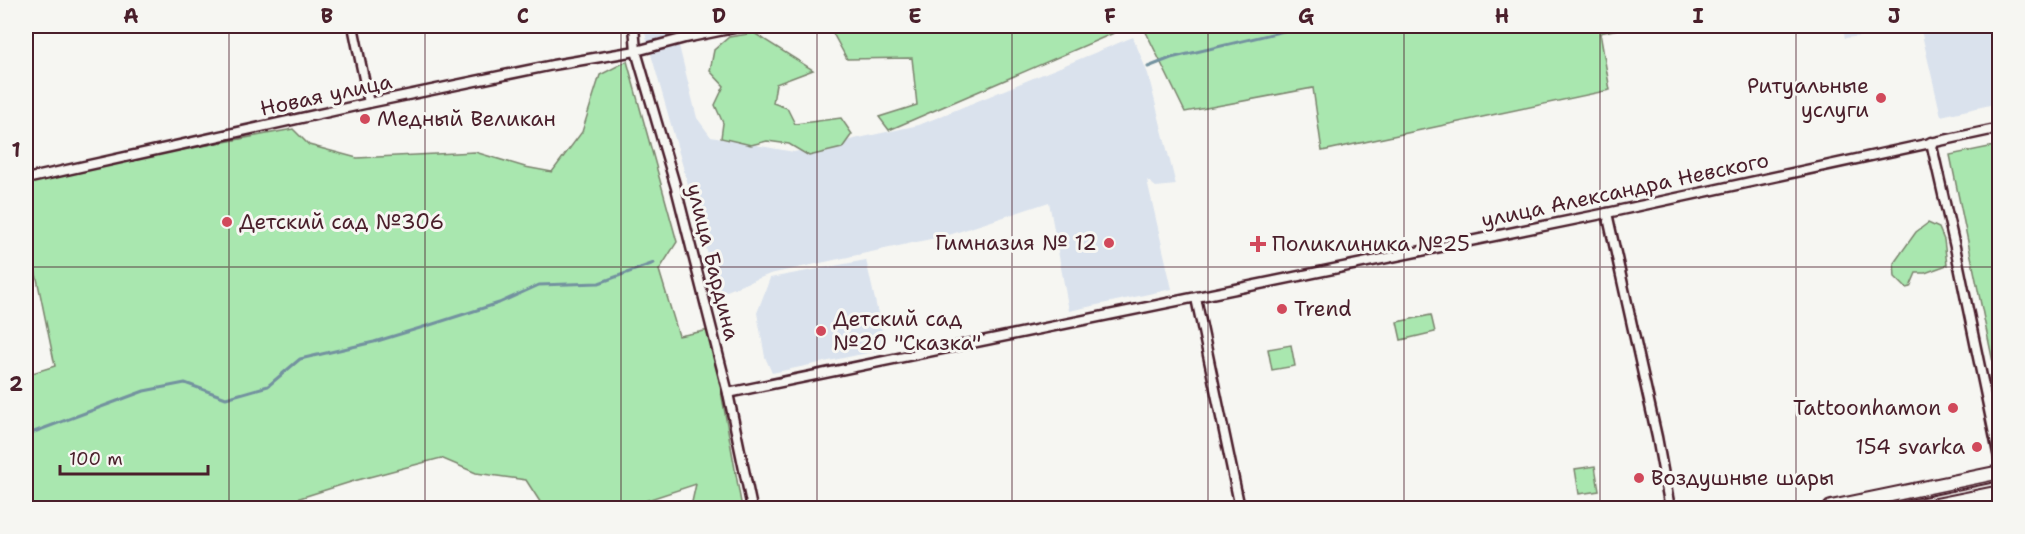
<svg xmlns="http://www.w3.org/2000/svg" width="2025" height="534" font-family="'Shantell Sans',sans-serif">
<style>
.built{fill:#dae2ed}
.green{fill:#a9e7af;stroke:#7a836d;stroke-width:1.5}
.lines{fill:none;stroke-linecap:round;stroke-linejoin:round}
.stream{stroke:#73929f;stroke-width:3}
.minor-casing{stroke:#4a1f2b;stroke-width:13}
.trunk-casing{stroke:#4a1f2b;stroke-width:18}
.minor{stroke:#f6f6f2;stroke-width:8}
.trunk{stroke:#f6f6f2;stroke-width:14}
.tram{stroke:#4a1f2b;stroke-width:1.5}
.grid{fill:none;stroke:#4a1f2b;stroke-width:1.5;stroke-opacity:0.55}
.poi-dot{fill:#d1495b;stroke:#f6f6f2;stroke-width:2}
.labels{text-anchor:middle;stroke-width:6;stroke-linejoin:round;paint-order:stroke}
.poi-label{font-size:21px;fill:#4a1f2b;stroke:#f6f6f2;text-anchor:start}
.street-label{font-size:21px;fill:#4a1f2b;stroke:#f6f6f2}
.neatline{fill:none;stroke:#4a1f2b;stroke-width:2}
.grid-label{font-size:20px;text-anchor:middle;font-weight:bold;fill:#4a1f2b}
</style>
<rect width="100%" height="100%" fill="#f6f6f2"/>
<filter id="ink" filterUnits="userSpaceOnUse"><feTurbulence type="fractalNoise" baseFrequency=".0167" numOctaves="2"/><feDisplacementMap in="SourceGraphic" scale="12" xChannelSelector="R" yChannelSelector="G"/><feConvolveMatrix kernelMatrix="1 2 1 2 8 2 1 2 1" color-interpolation-filters="sRGB"/></filter>
<g filter="url(#ink)">
<g class="built">
<path d="M 643,26 L 674,26 L 697,118 L 711,137 L 794,152 L 919,125 L 1133,37 L 1148,74 L 1176,185 L 1156,187 L 1147,180 L 1172,289 L 1069,311 L 1049,202 L 949,235 L 770,274 L 719,294 Z"/>
<path d="M 1842,26 L 1896,26 L 1897,32 L 1845,38 Z"/>
<path d="M 1920,26 L 1999,26 L 1999,103 L 1941,116 Z"/>
<path d="M 866,260 L 886,349 L 772,373 L 765,357 L 757,313 L 770,278 Z"/>
</g>
<g class="green">
<path d="M 829,26 L 1130,26 L 889,130 L 879,117 L 917,105 L 912,58 L 847,59 Z"/>
<path d="M 1143,26 L 1632,26 L 1600,33 L 1610,90 L 1322,151 L 1313,88 L 1185,112 Z"/>
<path d="M 754,33 L 813,70 L 776,84 L 773,103 L 787,108 L 795,124 L 841,118 L 852,134 L 842,148 L 809,156 L 789,144 L 767,141 L 751,145 L 721,138 L 723,123 L 715,105 L 724,86 L 710,71 L 714,50 L 729,37 Z"/>
<path d="M 627,61 L 677,242 L 659,270 L 679,336 L 710,330 L 742,508 L 686,508 L 692,502 L 696,484 L 626,507 L 544,508 L 526,480 L 476,473 L 441,458 L 354,481 L 268,508 L 26,508 L 26,375 L 55,366 L 26,225 L 26,179 L 293,129 L 309,145 L 357,158 L 475,152 L 525,167 L 552,172 L 582,132 L 600,75 Z"/>
<path d="M 1999,145 L 2000,145 L 1999,391 L 1950,155 Z"/>
<path d="M 1928,223 L 1939,228 L 1944,240 L 1947,265 L 1925,273 L 1916,273 L 1910,287 L 1906,288 L 1895,277 L 1894,263 L 1916,232 Z"/>
<path d="M 1431,315 L 1435,332 L 1401,340 L 1397,322 Z"/>
<path d="M 1291,345 L 1295,366 L 1272,370 L 1268,349 Z"/>
<path d="M 1595,466 L 1599,491 L 1579,494 L 1575,469 Z"/>
</g>
<g class="lines">
<g class="stream">
<path d="M 1148,67 L 1171,58 L 1305,26"/>
<path d="M 26,435 L 144,391 L 185,383 L 226,398 L 268,386 L 300,359 L 374,342 L 430,325 L 499,303 L 539,285 L 599,283 L 654,263"/>
</g>
<defs>
<g id="minor">
<path d="M 353,26 L 369,103"/>
<path d="M 634,26 L 636,51 L 676,188 L 728,393 L 752,508"/>
<path d="M 1931,142 L 1955,247 L 2000,463"/>
<path d="M 26,179 L 369,103 L 553,65 L 636,51 L 685,38 L 744,26"/>
<path d="M 1607,213 L 1657,437 L 1670,508"/>
<path d="M 1196,298 L 1240,508"/>
<path d="M 728,393 L 1607,213 L 2000,128"/>
</g>
<g id="trunk">
<path d="M 1831,508 L 2000,473"/>
<path d="M 1926,508 L 2000,493"/>
</g>
</defs>
<use href="#minor" class="minor-casing"/>
<use href="#trunk" class="trunk-casing"/>
<use href="#minor" class="minor"/>
<use href="#trunk" class="trunk"/>
<path class="tram" d="M 1862,508 L 2000,479"/>
</g>
</g>
<path class="grid" d="M 229,26 L 229,508M 425,26 L 425,508M 621,26 L 621,508M 817,26 L 817,508M 1012,26 L 1012,508M 1208,26 L 1208,508M 1404,26 L 1404,508M 1600,26 L 1600,508M 1796,26 L 1796,508M 26,267 L 2000,267"/>
<g class="poi-dot">
<circle cx="1881" cy="98" r="6"/>
<circle cx="365" cy="119" r="6"/>
<circle cx="227" cy="222" r="6"/>
<circle cx="1109" cy="243" r="6"/>
<path d="M1255 235h6v6h6v6h-6v6h-6v-6h-6v-6h6z"/>
<circle cx="1282" cy="309" r="6"/>
<circle cx="821" cy="331" r="6"/>
<circle cx="1953" cy="408" r="6"/>
<circle cx="1977" cy="447" r="6"/>
<circle cx="1639" cy="478" r="6"/>
</g>
<g class="labels">
<g class="poi-label">
<text x="1869" y="93" text-anchor="end">Ритуальные<tspan x="1869" dy="24">услуги</tspan></text>
<text x="377" y="126">Медный Великан</text>
<text x="239" y="229">Детский сад №306</text>
<text x="1097" y="250" text-anchor="end">Гимназия № 12</text>
<text x="1272" y="251">Поликлиника №25</text>
<text x="1294" y="316">Trend</text>
<text x="833" y="326">Детский сад<tspan x="833" dy="24">№20 "Сказка"</tspan></text>
<text x="1941" y="415" text-anchor="end">Tattoonhamon</text>
<text x="1965" y="454" text-anchor="end">154 svarka</text>
<text x="1651" y="485">Воздушные шары</text>
</g>
<g class="street-label">
<text transform="translate(326 95) rotate(-12)" y="7">Новая улица</text>
<text transform="translate(1625 190) rotate(-12)" y="7">улица Александра Невского</text>
<text transform="translate(713 262) rotate(76)" y="7">улица Бардина</text>
</g>
</g>
<rect width="2025" height="534" fill="none" stroke="#f6f6f2" stroke-width="66"/>
<path d="M60 465v9h148v-9" fill="none" stroke="#4a1f2b" stroke-width="3"/>
<text x="69" y="465" font-size="18" fill="#4a1f2b" stroke="#f6f6f2" stroke-width="4.5" paint-order="stroke">100 m</text>
<rect x="33" y="33" width="1959" height="468" class="neatline"/>
<g class="grid-label">
<text x="131" y="23">A</text>
<text x="327" y="23">B</text>
<text x="523" y="23">C</text>
<text x="719" y="23">D</text>
<text x="915" y="23">E</text>
<text x="1110" y="23">F</text>
<text x="1306" y="23">G</text>
<text x="1502" y="23">H</text>
<text x="1698" y="23">I</text>
<text x="1894" y="23">J</text>
<text x="16" y="157">1</text>
<text x="16" y="391">2</text>
</g>
</svg>
